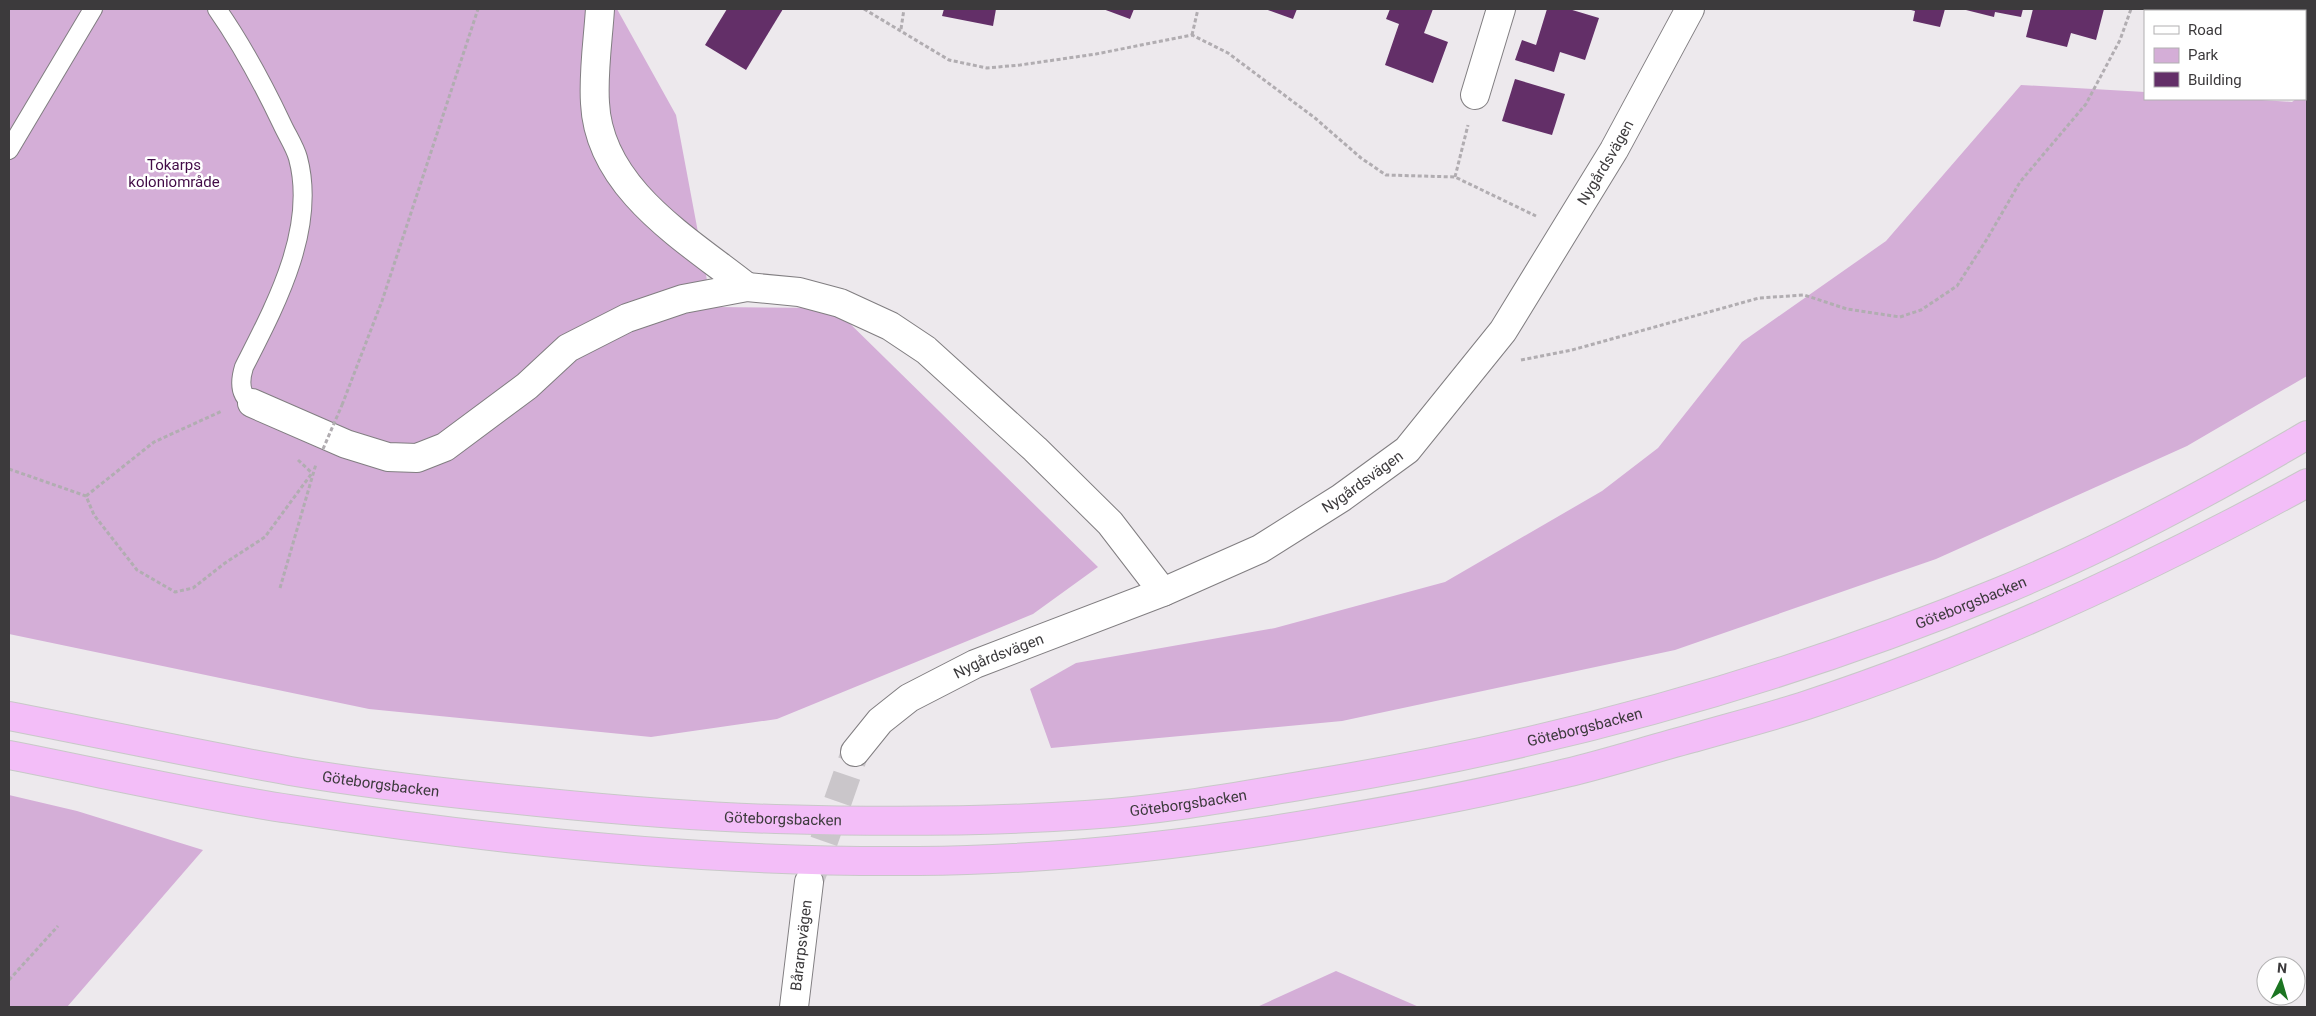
<svg xmlns="http://www.w3.org/2000/svg" width="2316" height="1016" font-family="Roboto,sans-serif">
<style>
.green{fill:#d4aed7}
.building{fill:#632f68}
.lines{fill:none;stroke-linecap:round;stroke-linejoin:round}
.minor-tunnel{stroke:#cac6ca;stroke-width:28;stroke-dasharray:28 14;stroke-linecap:butt}
.service-casing{stroke:#817e81;stroke-width:20}
.minor-casing{stroke:#817e81;stroke-width:30}
.trunk-casing{stroke:#c8c8c8;stroke-width:30}
.path{stroke:#b1adb1;stroke-width:3;stroke-dasharray:4 2.5;stroke-linecap:butt}
.service{stroke:#fff;stroke-width:18}
.minor{stroke:#fff;stroke-width:28}
.trunk{stroke:#f3bef8;stroke-width:28}
.path-bridge{stroke:#b1adb1;stroke-width:3;stroke-dasharray:4 2.5;stroke-linecap:butt}
.labels{text-anchor:middle;stroke-width:5;stroke-linejoin:round;paint-order:stroke}
.street-label{font-size:15px;fill:#3c3a3c;stroke:#fff}
.park-label{font-size:15px;fill:#420c47;stroke:#fff}
</style>
<rect width="100%" height="100%" fill="#ede9ed"/>
<g class="green">
<path d="M 9,9 L 617,9 L 676,115 L 712,307 L 834,308 L 1098,567 L 1033,614 L 777,719 L 651,737 L 369,709 L 9,634 Z"/>
<path d="M 2021,85 L 2145,92 L 2145,99 L 2247,99 L 2292,102 L 2296,99 L 2305,99 L 2305,91 L 2307,89 L 2307,376 L 2187,446 L 1936,559 L 1675,650 L 1342,721 L 1051,748 L 1030,689 L 1076,663 L 1275,628 L 1445,582 L 1602,491 L 1658,448 L 1742,342 L 1886,241 Z"/>
<path d="M 9,795 L 77,811 L 203,850 L 67,1007 L 9,1007 Z"/>
<path d="M 1336,971 L 1419,1007 L 1257,1007 Z"/>
</g>
<g class="building">
<path d="M 727,9 L 783,9 L 746,70 L 705,45 Z"/>
<path d="M 944,9 L 996,9 L 993,26 L 942,16 Z"/>
<path d="M 1103,9 L 1134,9 L 1130,19 Z"/>
<path d="M 1265,9 L 1297,9 L 1293,19 Z"/>
<path d="M 1390,9 L 1433,9 L 1424,33 L 1448,42 L 1433,83 L 1385,65 L 1399,24 L 1386,19 Z"/>
<path d="M 1547,9 L 1569,9 L 1599,18 L 1585,60 L 1560,52 L 1554,72 L 1515,60 L 1522,40 L 1536,45 Z"/>
<path d="M 1907,9 L 1945,9 L 1940,27 L 1913,21 L 1915,11 Z"/>
<path d="M 1962,9 L 2023,9 L 2021,17 L 1995,12 L 1994,17 Z"/>
<path d="M 2033,9 L 2104,9 L 2096,40 L 2071,33 L 2067,47 L 2026,37 Z"/>
<path d="M 2177,9 L 2222,9 L 2222,11 L 2176,11 Z"/>
<path d="M 1515,79 L 1565,94 L 1552,135 L 1502,121 Z"/>
</g>
<g class="lines">
<path class="minor-tunnel" d="M 810,881 L 855,752"/>
<defs>
<g id="service">
<path d="M 217,9 C 242,45 263,84 282,124 C 287,135 295,147 298,158 C 317,229 275,306 244,367 C 240,380 239,395 252,403"/>
<path d="M 9,150 L 93,9"/>
</g>
<g id="minor">
<path d="M 600,9 C 598,40 593,72 595,103 C 599,189 688,240 747,287"/>
<path d="M 1475,95 L 1501,9"/>
<path d="M 252,403 L 346,444 L 388,457 L 417,458 L 445,447 L 527,386 L 568,348 L 627,318 L 683,299 L 747,287 L 799,292 L 840,303 L 890,326 L 926,350 L 1035,449 L 1110,523 L 1163,592"/>
<path id="s1" d="M 855,752 L 880,721 L 909,698 L 975,664 L 1163,592 L 1260,549 L 1341,498 L 1407,450 L 1503,331 L 1614,150 L 1690,9"/>
<path id="s2" d="M 794,1007 L 809,882"/>
</g>
<g id="trunk">
<path id="s3" d="M 9,716 C 102,734 196,754 290,771 C 372,785 455,794 538,802 C 617,810 697,817 776,819 C 879,822 984,822 1086,815 C 1165,810 1245,795 1323,782 C 1554,744 1782,681 1999,592 C 2106,548 2208,493 2307,435"/>
<path d="M 9,755 C 102,773 196,795 290,809 C 497,841 708,863 918,861 C 1058,860 1196,844 1333,820 C 1411,807 1489,792 1566,773 C 1609,763 1651,749 1693,738 C 1731,727 1770,717 1807,705 C 1980,648 2148,570 2307,483"/>
</g>
</defs>
<use href="#service" class="service-casing"/>
<use href="#minor" class="minor-casing"/>
<use href="#trunk" class="trunk-casing"/>
<g class="path">
<path d="M 864,9 L 949,60 L 987,68 L 1020,65 L 1096,54 L 1192,35 L 1228,53 L 1315,118 L 1361,158 L 1386,175 L 1455,177 L 1536,216"/>
<path d="M 901,29 L 904,9"/>
<path d="M 1192,35 L 1198,9"/>
<path d="M 1455,177 L 1468,125"/>
<path d="M 1521,360 L 1572,350 L 1759,298 L 1804,295 L 1847,309 L 1900,317 L 1921,310 L 1957,286 L 1987,239 L 2020,182 L 2086,104 L 2120,40 L 2131,9"/>
<path d="M 342,405 L 382,301 L 478,9"/>
<path d="M 298,460 L 312,473"/>
<path d="M 9,469 L 86,496 L 94,515 L 137,570 L 175,592 L 193,588 L 225,563 L 265,537 L 312,473"/>
<path d="M 86,496 L 154,442 L 222,411"/>
<path d="M 280,588 L 316,464"/>
<path d="M 9,980 L 58,926"/>
</g>
<use href="#service" class="service"/>
<use href="#minor" class="minor"/>
<use href="#trunk" class="trunk"/>
<path class="path-bridge" d="M 323,449 L 342,405"/>
</g>
<g class="labels">
<g class="street-label">
<text dy="5" stroke="none"><textPath href="#s1" startOffset="986">Nygårdsvägen</textPath></text>
<text dy="5" stroke="none"><textPath href="#s1" startOffset="581">Nygårdsvägen</textPath></text>
<text dy="5" stroke="none"><textPath href="#s3" startOffset="1998">Göteborgsbacken</textPath></text>
<text dy="5" stroke="none"><textPath href="#s1" startOffset="176">Nygårdsvägen</textPath></text>
<text dy="5" stroke="none"><textPath href="#s3" startOffset="1592">Göteborgsbacken</textPath></text>
<text dy="5" stroke="none"><textPath href="#s3" startOffset="378">Göteborgsbacken</textPath></text>
<text dy="5" stroke="none"><textPath href="#s3" startOffset="1188">Göteborgsbacken</textPath></text>
<text dy="5" stroke="none"><textPath href="#s3" startOffset="782">Göteborgsbacken</textPath></text>
<text dy="5" stroke="none"><textPath href="#s2" startOffset="62">Bårarpsvägen</textPath></text>
</g>
<g class="park-label">
<text x="174" y="170">Tokarps<tspan x="174" dy="17">koloniområde</tspan></text>
</g>
</g>
<rect width="2316" height="1016" fill="none" stroke="#3c3a3c" stroke-width="20"/>
<rect x="2144" y="10" width="162" height="90" fill="#ffffff" stroke="#b1b0b1"/>
<rect x="2154" y="26" width="25" height="8" fill="#ffffff" stroke="#b1b0b1"/>
<text x="2188" y="35" font-size="15" fill="#3c3a3c">Road</text>
<rect x="2154" y="48" width="25" height="15" fill="#d4aed7" stroke="#b1b0b1"/>
<text x="2188" y="60" font-size="15" fill="#3c3a3c">Park</text>
<rect x="2154" y="72" width="25" height="15" fill="#632f68" stroke="#b1b0b1"/>
<text x="2188" y="85" font-size="15" fill="#3c3a3c">Building</text>
<g transform="translate(2281 981) rotate(5)"><circle r="24" fill="#ffffff" stroke="#b1b0b1"/>
<path d="M0-4L9 19L0 12L-9 19Z" fill="#1c7522"/>
<text y="-8" font-size="14" font-weight="bold" text-anchor="middle" fill="#3c3a3c">N</text>
</g>
</svg>
